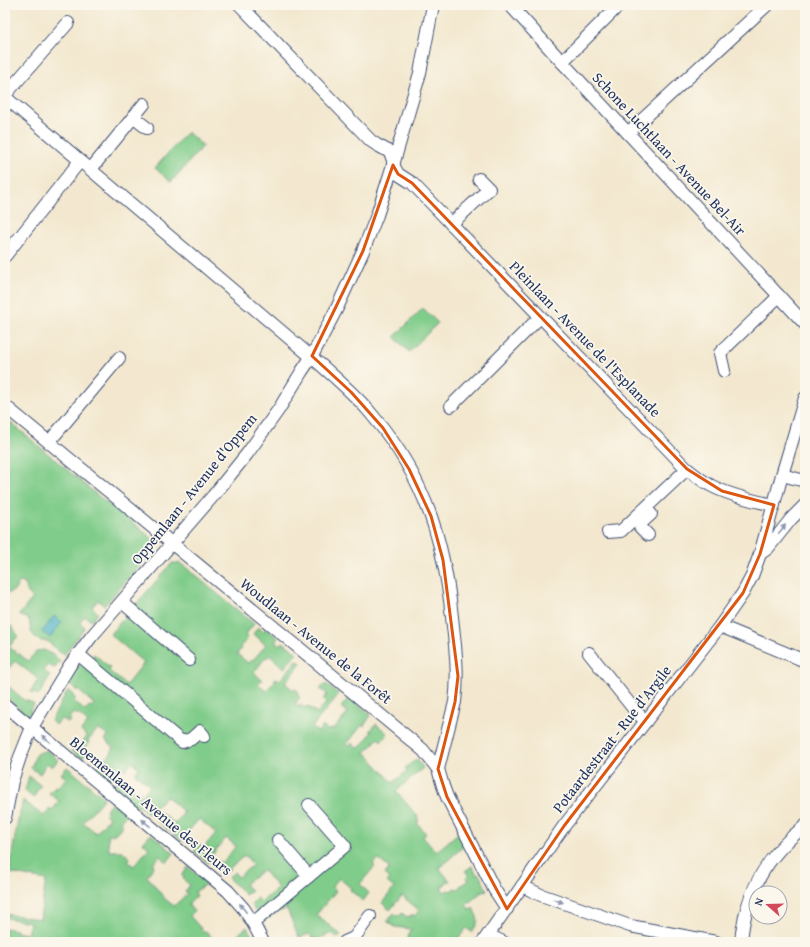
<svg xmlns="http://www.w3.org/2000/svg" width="810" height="947" font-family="'Gentium Book Plus',serif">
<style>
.green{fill:#80cc8a;stroke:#4e7e74}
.water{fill:#46b2c3;stroke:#307090}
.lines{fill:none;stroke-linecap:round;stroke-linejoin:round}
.minor-casing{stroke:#3b4b6f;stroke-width:14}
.minor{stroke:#fff;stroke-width:12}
.oneway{fill:#8d97ae}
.marked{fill:none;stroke:#de5710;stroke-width:3;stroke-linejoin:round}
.labels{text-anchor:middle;stroke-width:3.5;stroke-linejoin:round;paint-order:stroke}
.street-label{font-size:15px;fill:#1b2f5e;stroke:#fbf7ec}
</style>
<rect width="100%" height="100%" fill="#fbf7ec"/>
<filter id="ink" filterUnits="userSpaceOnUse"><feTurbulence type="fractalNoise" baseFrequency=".025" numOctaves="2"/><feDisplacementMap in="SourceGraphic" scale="8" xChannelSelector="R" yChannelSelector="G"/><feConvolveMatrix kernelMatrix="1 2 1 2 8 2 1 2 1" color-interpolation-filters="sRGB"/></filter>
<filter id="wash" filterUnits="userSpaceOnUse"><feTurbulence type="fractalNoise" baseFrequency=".012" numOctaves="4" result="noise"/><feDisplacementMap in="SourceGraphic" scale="16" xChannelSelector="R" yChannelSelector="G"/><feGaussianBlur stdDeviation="0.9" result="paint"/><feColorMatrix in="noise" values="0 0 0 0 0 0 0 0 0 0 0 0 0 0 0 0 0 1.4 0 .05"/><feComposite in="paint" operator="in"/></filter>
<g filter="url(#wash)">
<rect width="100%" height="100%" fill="#f3e8cf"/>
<g class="green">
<path d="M 187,132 L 203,146 L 171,182 L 155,168 Z"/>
<path d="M 423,308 L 438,323 L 409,352 L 394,337 Z"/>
<path d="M 9,421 L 108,504 L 119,511 L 156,542 L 157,546 L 104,606 L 98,600 L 92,607 L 98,613 L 91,621 L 85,616 L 80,622 L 85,627 L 64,655 L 57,650 L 47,641 L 41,641 L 37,639 L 31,632 L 29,619 L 19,615 L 33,598 L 25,590 L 27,588 L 24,583 L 19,582 L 17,585 C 16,592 11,591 5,595 L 5,425 Z"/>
<path d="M 172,563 L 179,563 L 184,566 L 254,624 L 245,635 L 248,638 L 240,647 L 241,649 L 237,654 L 248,663 L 252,659 L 253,660 L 266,645 L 258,638 L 258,637 L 256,636 L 255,636 L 253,634 L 258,627 L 263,631 L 266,628 L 278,638 L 275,642 L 280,645 L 283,642 L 297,653 L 284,668 L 269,655 L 267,658 L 266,657 L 262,661 L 262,662 L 254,672 L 262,680 L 258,684 L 266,691 L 275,681 L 274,680 L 276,678 L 280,680 L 297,660 L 301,663 L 285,683 L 293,690 L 295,689 L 299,692 L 297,694 L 300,697 L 295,704 L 299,706 L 300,704 L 305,708 L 307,706 L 317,713 L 327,702 L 323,699 L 327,695 L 325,692 L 320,689 L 326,684 L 339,694 L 312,727 L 318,732 L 323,726 L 327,730 L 334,729 L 348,713 L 341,707 L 350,697 L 371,715 L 364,726 L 362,725 L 347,744 L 350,746 L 352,743 L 358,748 L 360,747 L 372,732 L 370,731 L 376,724 L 388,734 L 381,741 L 379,738 L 374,742 L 374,744 L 365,752 L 393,783 L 407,771 L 405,768 L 417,759 L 423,768 L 396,791 L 418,817 L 417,819 L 419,821 L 417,823 L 426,834 L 423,837 L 436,852 L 458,833 L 465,845 L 439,868 L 450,881 L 446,882 L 445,885 L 441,887 L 444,892 L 448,890 L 450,891 L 454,889 L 454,888 L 457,889 L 460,887 L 461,885 L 469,881 L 467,877 L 468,874 L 465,871 L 472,866 L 477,875 L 479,874 L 487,890 L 485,891 L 484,890 L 466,905 L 470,910 L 473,908 C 479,921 480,920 472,932 L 466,928 L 462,935 L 454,941 L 451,939 L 448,942 L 406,942 L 411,929 L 395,927 L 387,921 L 394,913 L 396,915 L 398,914 L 400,916 L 402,913 L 407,917 L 408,916 L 412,916 L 412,914 L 415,916 L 419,910 L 402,896 L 390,910 L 382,903 L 394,888 L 387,882 L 390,879 L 385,874 L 389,869 L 389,868 L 378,859 L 373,864 L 375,866 L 360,884 L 369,893 L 363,901 L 350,890 L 351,888 L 339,878 L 332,887 L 336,891 L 316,915 L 341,935 L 338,938 L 332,933 L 315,940 L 309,934 L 299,938 L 287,909 L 277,912 L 262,922 L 267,930 L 270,939 L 268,940 L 265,933 L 259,921 L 260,919 L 251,904 L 257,898 L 261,902 L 278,888 L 263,870 L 245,884 L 251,891 L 245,895 L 238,887 L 228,878 L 234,872 L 238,877 L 253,865 L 245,855 L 230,868 L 231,868 L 224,874 L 214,867 L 219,861 L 222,863 L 236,846 L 226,838 L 212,855 L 214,856 L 208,863 L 194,851 L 200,845 L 204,847 L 216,833 L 199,819 L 187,833 L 188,835 L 183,842 L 155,819 L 160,812 L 175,824 L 184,812 L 166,796 L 149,814 L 139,806 L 137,808 L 112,786 L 119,778 L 142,796 L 150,785 L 135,774 L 139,768 L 132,762 L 125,770 L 121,767 L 107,783 L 93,771 L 105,757 L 107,758 L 112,752 L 111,752 L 114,748 L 105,740 L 108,736 L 98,729 L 88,741 L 89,743 L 84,748 L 87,751 L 82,759 L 71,750 L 77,742 L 80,745 L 87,737 L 81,731 L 88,722 L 78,714 L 77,715 L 74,712 L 69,718 L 71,720 L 68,723 L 62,718 L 56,725 L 51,721 L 68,690 L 73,695 L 73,696 L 76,699 L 74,701 L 85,711 L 89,706 L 91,707 L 94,704 L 78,690 L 77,691 L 71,685 L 66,682 L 79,664 C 86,664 89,659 94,654 L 110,668 L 109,671 L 126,685 L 144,663 L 110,634 Z"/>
<path d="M 5,622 L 13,628 L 18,636 L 9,647 L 18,654 L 19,654 L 28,661 L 37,651 L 44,650 L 55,656 L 60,661 L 55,668 L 47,665 L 44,670 L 50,676 L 39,695 L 31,692 L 38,679 L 15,661 L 5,672 L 5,665 L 8,662 L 5,659 Z"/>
<path d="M 5,683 L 25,701 L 26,700 L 34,704 L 30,710 L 32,715 L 27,716 L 5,696 Z"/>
<path d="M 47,750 L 58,760 L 52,767 L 47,763 L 43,768 L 43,769 L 40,774 L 31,768 L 36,754 Z"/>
<path d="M 67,767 L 104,798 L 83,822 L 96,833 L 109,818 L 106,815 L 107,809 L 112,802 L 127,814 L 120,822 L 123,825 L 115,834 L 108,835 L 109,851 L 122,851 L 130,858 L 128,862 L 134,866 L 149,848 L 143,843 L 151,834 L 174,853 L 167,862 L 160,856 L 153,864 L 154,866 L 147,876 L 165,899 L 174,906 L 187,894 L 185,891 L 190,885 L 183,879 L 184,878 L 182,876 L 188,867 L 207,883 L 195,892 L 197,896 L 188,904 L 194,912 L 190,916 L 204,932 L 206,931 L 214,939 L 215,938 L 218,942 L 5,942 L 5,928 L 16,930 L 16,932 L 28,934 L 30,922 L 5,918 L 5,914 L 40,919 L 46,880 L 9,873 L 17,825 L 23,800 L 43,816 L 46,813 L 48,812 L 49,809 L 52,811 L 59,801 L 49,793 L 53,789 L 54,789 L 55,786 L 58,788 L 66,778 L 61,774 Z"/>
<path d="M 29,776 L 41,786 L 35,793 L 36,794 L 33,798 L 25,791 Z"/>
<path d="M 247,927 L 255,942 L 229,942 Z"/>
</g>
<path class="water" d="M 54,616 L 62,622 L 50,638 L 42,632 Z"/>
</g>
<g filter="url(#ink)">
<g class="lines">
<defs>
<g id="minor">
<path d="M 240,5 L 371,141 L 377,145 L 390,152 L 394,163"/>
<path d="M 510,5 L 562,62 L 805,324"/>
<path d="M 562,62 L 619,5"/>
<path d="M 5,95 L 68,23"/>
<path d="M 5,97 L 321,365 C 339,381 358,397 373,416 C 408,457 432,507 443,560 C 447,578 450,598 452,617 C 455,645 459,673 455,702 L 438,769"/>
<path d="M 133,117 L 147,128"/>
<path d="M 628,133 L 767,5"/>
<path d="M 393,165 L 398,174 L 412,183 L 687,469 C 694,474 702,481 710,485 C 728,495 754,501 774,505"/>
<path d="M 91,169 L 144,104"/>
<path d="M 451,224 L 489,189 L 479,179"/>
<path d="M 5,256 L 80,161"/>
<path d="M 724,371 L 720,353 L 779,296"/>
<path d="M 5,406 L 423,750 L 438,769 L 443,786 L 447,797 L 494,889 L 507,909"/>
<path d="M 451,406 L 540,317"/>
<path d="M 49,442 L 119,358"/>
<path d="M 782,475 L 805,481"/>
<path d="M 608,532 L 621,531 L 687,469"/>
<path d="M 648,535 L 640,527 L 640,524 L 651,514"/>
<path d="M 761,553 L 768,548 L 791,519 L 805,505"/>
<path d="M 122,602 L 189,660"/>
<path d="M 720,626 L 805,661"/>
<path d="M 589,653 L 637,713 L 646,721"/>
<path d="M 78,654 L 182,742 L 191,739 L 200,731 L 204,736"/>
<path d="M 5,705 L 228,891 L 244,909 L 253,923 L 263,942"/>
<path d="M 5,818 L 12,781 L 20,757 L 32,727 L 70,665 L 91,637 L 213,496 L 247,454 L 279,409 L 302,371 L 312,356 L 337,308 L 363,251 L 377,215 L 393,165 L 420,73 L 433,5"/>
<path d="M 278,840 L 309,876"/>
<path d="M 522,886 L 541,895 L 630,926 L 716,942"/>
<path d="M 253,923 L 345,846 L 309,805"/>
<path d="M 488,935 L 503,942"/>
<path d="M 345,942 L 354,938 L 370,916"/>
<path d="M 483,942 L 564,826 L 720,626 L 743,593 L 752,576 L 760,554 L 782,475 L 805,398"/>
<path d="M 741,942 C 745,893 766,856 805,826"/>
</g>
</defs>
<use href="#minor" class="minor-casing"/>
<use href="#minor" class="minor"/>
</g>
<defs><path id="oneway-solid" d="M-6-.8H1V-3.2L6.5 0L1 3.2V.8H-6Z"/></defs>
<g class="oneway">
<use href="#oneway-solid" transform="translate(782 529) rotate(-51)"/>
<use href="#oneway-solid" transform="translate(46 739) rotate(-140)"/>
<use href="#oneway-solid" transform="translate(146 823) rotate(-140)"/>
<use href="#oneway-solid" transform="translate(558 901) rotate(19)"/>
<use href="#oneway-solid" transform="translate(243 908) rotate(-127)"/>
</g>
</g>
<path class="marked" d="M 393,165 L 398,174 L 412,183 L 687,469 L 722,491 L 774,505 L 760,554 L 743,593 L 564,826 L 507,909 L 447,797 L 438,769 L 455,702 L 458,676 L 443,560 L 431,516 L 409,469 L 383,428 L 351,392 L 312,356 L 363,251 Z"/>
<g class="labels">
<g class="street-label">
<text transform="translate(669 154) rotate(47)" y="5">Schone Luchtlaan - Avenue Bel-Air</text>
<text transform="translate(585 339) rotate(46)" y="5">Pleinlaan - Avenue de l'Esplanade</text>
<text transform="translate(194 489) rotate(-51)" y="5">Oppemlaan - Avenue d'Oppem</text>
<text transform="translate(316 641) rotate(39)" y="5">Woudlaan - Avenue de la Forêt</text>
<text transform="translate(612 739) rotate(-52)" y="5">Potaardestraat - Rue d'Argile</text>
<text transform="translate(151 806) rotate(40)" y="5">Bloemenlaan - Avenue des Fleurs</text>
</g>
</g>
<rect width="810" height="947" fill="none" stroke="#fbf7ec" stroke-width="20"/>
<g transform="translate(768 905) rotate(290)"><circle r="19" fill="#fbf7ec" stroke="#a1a7b3"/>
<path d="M0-3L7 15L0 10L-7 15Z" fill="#d1495b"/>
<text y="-6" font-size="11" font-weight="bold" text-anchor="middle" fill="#1b2f5e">N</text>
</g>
</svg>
